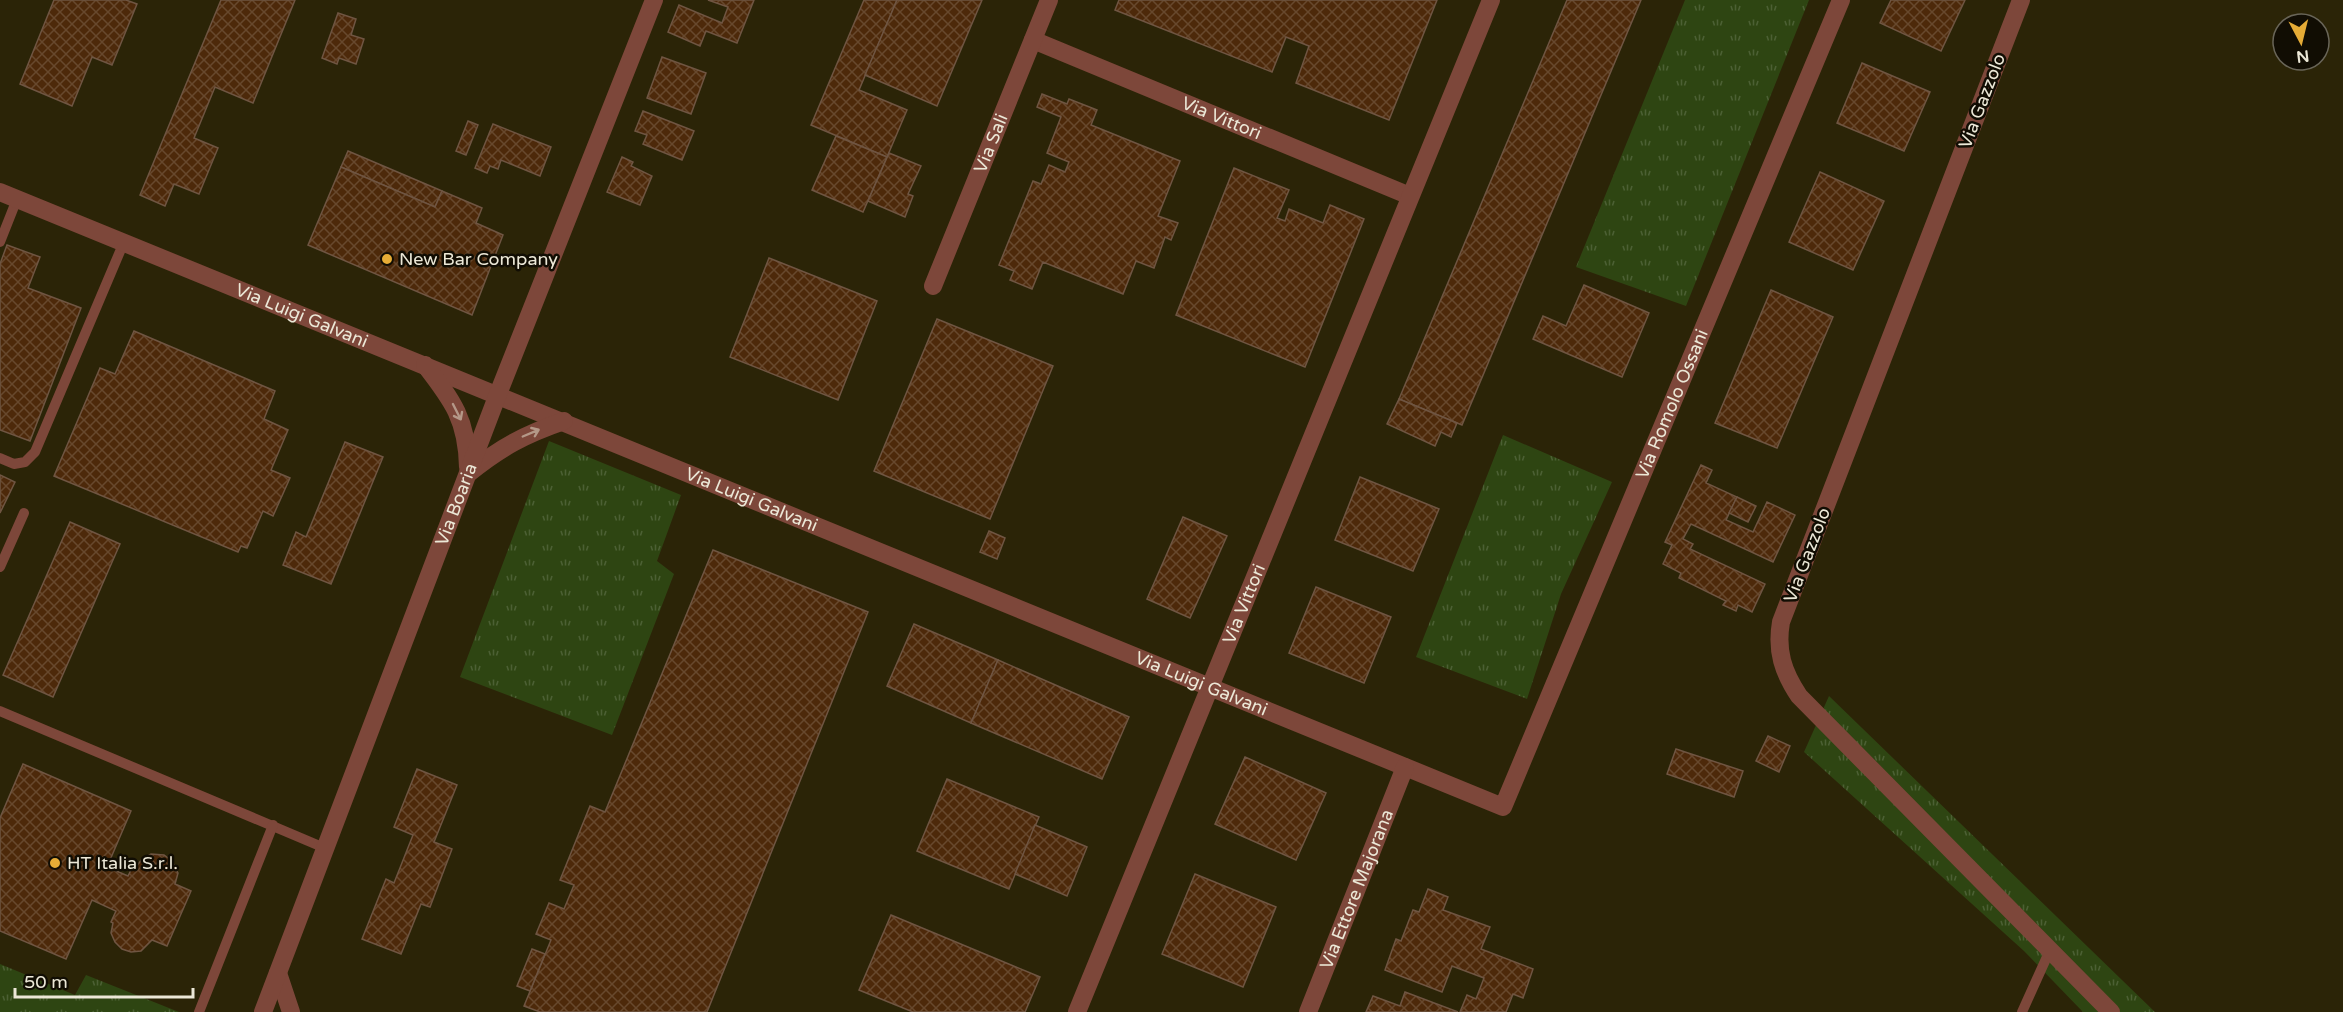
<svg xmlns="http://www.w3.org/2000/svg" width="2343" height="1012" font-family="'Varela Round',sans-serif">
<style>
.grass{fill:url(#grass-tufts)}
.building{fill:url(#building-cross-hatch);stroke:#6f5542;stroke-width:1.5}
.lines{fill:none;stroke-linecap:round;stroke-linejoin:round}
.service{stroke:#7d473a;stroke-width:10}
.minor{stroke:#7d473a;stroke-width:18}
.oneway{stroke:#b49888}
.poi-dot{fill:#e6ac36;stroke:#110d03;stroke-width:2}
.labels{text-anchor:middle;stroke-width:5;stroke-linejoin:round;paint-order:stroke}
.street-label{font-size:18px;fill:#ece8d7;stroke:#110d03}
.poi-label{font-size:18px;fill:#ece8d7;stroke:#110d03;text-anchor:start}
</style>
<defs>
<pattern id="grass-tufts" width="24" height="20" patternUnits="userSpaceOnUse" patternTransform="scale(1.5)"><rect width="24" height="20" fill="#2e4512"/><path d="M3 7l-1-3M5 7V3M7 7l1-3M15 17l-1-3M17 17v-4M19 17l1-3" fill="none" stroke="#4c6034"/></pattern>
<pattern id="building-cross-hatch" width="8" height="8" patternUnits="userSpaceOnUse" patternTransform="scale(1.5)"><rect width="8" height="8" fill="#4d290a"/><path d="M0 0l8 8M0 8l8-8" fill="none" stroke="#67482d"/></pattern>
</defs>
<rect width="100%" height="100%" fill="#2b2407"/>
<g class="grass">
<path d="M 1685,0 L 1809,0 L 1686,306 L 1576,267 Z"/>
<path d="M 1503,435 L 1612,482 L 1561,594 L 1527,699 L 1416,657 Z"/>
<path d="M 549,441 L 681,495 L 657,561 L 674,574 L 612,735 L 460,677 Z"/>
<path d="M 1829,696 L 2155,1012 L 2083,1012 L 2024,951 L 1804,752 Z"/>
<path d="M 0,964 L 75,995 L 86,975 L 179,1012 L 0,1012 Z"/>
</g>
<g class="building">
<path d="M 54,0 L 126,0 L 137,4 L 112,65 L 92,57 L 72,106 L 20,84 Z"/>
<path d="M 221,0 L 295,0 L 253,103 L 215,87 L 194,138 L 218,148 L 199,194 L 174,184 L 165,206 L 140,195 Z"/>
<path d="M 708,0 L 754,0 L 737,43 L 706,31 L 700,46 L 668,32 L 679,5 L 722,23 L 728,7 Z"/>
<path d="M 864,0 L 897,0 L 859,90 L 907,110 L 887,157 L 811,125 Z"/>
<path d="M 897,0 L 982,0 L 937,106 L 865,75 Z"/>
<path d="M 1119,0 L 1437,0 L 1389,120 L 1296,83 L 1309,46 L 1286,37 L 1272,72 L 1115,10 Z"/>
<path d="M 1567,0 L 1641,0 L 1462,425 L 1399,399 Z"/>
<path d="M 1891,0 L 1965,0 L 1941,51 L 1880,23 Z"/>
<path d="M 338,13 L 356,19 L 351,35 L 364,39 L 356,64 L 339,58 L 337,64 L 322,58 Z"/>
<path d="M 662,57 L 706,73 L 691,114 L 647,98 Z"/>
<path d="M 1862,63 L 1930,92 L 1904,151 L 1837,123 Z"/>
<path d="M 1042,94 L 1067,104 L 1069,99 L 1097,110 L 1091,125 L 1180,161 L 1158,216 L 1178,223 L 1171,240 L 1165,237 L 1154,268 L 1136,261 L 1123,294 L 1043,262 L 1032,289 L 1010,280 L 1014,271 L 999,265 L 1033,181 L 1041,184 L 1049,165 L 1065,172 L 1069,162 L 1047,153 L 1061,117 L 1037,107 Z"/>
<path d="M 643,111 L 694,131 L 682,160 L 643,144 L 647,135 L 635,131 Z"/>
<path d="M 468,121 L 478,125 L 466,155 L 456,151 Z"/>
<path d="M 493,124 L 551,147 L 540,176 L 501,160 L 498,169 L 490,166 L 487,173 L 475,168 Z"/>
<path d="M 836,136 L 887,157 L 863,212 L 812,190 Z"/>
<path d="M 348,151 L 442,191 L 435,207 L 341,167 Z"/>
<path d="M 889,153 L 921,166 L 908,194 L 913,196 L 905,217 L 868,201 Z"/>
<path d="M 622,157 L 633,162 L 631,166 L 652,176 L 640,205 L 607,192 Z"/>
<path d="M 341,167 L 435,207 L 442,191 L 482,208 L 476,223 L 503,235 L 472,315 L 308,245 Z"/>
<path d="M 1234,168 L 1289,190 L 1277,218 L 1285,221 L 1289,209 L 1323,223 L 1330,205 L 1364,219 L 1305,367 L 1176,315 Z"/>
<path d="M 1820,172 L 1884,201 L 1853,270 L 1789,242 Z"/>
<path d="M 7,245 L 40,257 L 28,288 L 81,308 L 30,441 L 0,430 L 0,264 Z"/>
<path d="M 769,258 L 877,301 L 838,400 L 730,357 Z"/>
<path d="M 1584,285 L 1649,313 L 1622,377 L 1533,339 L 1543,316 L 1566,326 Z"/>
<path d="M 1771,290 L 1833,317 L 1777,448 L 1715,423 Z"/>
<path d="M 937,319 L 1053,366 L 990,519 L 874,471 Z"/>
<path d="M 134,331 L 275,391 L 264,419 L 288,430 L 271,470 L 290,478 L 273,516 L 263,511 L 247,548 L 241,546 L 238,552 L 54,476 L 100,368 L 115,374 Z"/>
<path d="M 1399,399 L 1457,423 L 1451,437 L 1441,432 L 1435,446 L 1387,424 Z"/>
<path d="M 345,442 L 383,457 L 331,584 L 283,565 L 296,532 L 306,537 Z"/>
<path d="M 1701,465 L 1712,470 L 1706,483 L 1737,497 L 1726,520 L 1753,532 L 1767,502 L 1795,515 L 1773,562 L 1691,524 L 1683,539 L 1693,544 L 1690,549 L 1765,584 L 1752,612 L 1738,605 L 1736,611 L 1723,605 L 1726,601 L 1679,578 L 1681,573 L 1663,564 L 1672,545 L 1665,542 Z"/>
<path d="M 0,475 L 15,482 L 0,513 Z"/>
<path d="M 1360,477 L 1439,509 L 1413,571 L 1335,540 Z"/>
<path d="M 1737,497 L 1756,506 L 1748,522 L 1729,513 Z"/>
<path d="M 1183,517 L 1227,536 L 1190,618 L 1147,599 Z"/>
<path d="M 70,522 L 120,544 L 53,697 L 3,675 Z"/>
<path d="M 989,531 L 1005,538 L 997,559 L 980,552 Z"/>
<path d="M 713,550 L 868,612 L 707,1012 L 540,1012 L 524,1006 L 551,940 L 536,934 L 549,903 L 564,909 L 574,885 L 560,880 L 590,806 L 605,812 Z"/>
<path d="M 1316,587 L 1391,617 L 1364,683 L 1289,653 Z"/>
<path d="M 914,624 L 998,660 L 971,723 L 887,686 Z"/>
<path d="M 998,660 L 1129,717 L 1102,779 L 971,723 Z"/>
<path d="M 1768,736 L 1790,746 L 1779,772 L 1756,761 Z"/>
<path d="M 1676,749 L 1743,771 L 1734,797 L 1667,774 Z"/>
<path d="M 1245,757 L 1326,793 L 1296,860 L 1215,824 Z"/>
<path d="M 23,764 L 131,811 L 107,867 L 128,876 L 133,866 L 136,867 L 142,859 L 151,854 L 164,855 L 172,861 L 178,873 L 175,884 L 191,891 L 167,946 L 152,940 L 141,951 L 131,952 L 122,949 L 115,942 L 111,933 L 113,923 L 111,922 L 116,911 L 92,900 L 66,959 L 0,931 L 0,818 Z"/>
<path d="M 417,769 L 457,785 L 434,842 L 452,849 L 430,907 L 421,904 L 401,954 L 362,939 L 386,879 L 394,883 L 413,835 L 394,827 Z"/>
<path d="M 947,779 L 1039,817 L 1009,889 L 917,851 Z"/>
<path d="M 1035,825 L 1087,847 L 1067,896 L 1015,874 Z"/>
<path d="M 1195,874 L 1276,907 L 1243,987 L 1162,954 Z"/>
<path d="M 1428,889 L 1448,897 L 1443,910 L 1490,927 L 1481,949 L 1533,969 L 1523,998 L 1513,994 L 1506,1012 L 1460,1012 L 1467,995 L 1476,999 L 1484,978 L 1452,966 L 1442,992 L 1385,970 L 1396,939 L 1401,941 L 1413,910 L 1419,912 Z"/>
<path d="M 891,915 L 1040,977 L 1025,1012 L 913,1012 L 859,990 Z"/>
<path d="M 532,949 L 545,954 L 530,991 L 517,986 Z"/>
<path d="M 1405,992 L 1458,1012 L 1366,1012 L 1373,996 L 1400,1006 Z"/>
</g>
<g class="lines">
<g class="service">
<path d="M 0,242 L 17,199"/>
<path d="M 0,458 L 14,464 L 25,462 L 35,452 L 124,242"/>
<path d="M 0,567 L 24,513"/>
<path d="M 0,711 L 327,849"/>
<path d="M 199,1012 L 273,825"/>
<path d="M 2022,1012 L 2050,950"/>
</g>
<g class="minor">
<path d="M 2021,0 L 1781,622 C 1776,651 1783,672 1799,696 L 2111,1012"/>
<path id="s1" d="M 1033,40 L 1410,196"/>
<path id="s2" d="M 0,192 L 1503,807 L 1841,0"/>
<path id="s3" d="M 933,286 L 1049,0"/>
<path d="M 425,365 C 453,401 467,420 468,467"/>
<path d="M 469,473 C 501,447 526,434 564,421"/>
<path d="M 278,973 L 291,1012"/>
<path id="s4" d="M 263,1012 L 498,394 L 654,0"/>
<path id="s5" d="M 1077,1012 L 1491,0"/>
<path id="s6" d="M 1308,1012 L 1405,767"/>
</g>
</g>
<defs><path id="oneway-shaft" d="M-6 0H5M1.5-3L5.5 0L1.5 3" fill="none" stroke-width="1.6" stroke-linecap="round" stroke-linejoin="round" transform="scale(1.5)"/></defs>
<g class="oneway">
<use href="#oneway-shaft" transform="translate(457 412) rotate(63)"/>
<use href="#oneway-shaft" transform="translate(531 433) rotate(-23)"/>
</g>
<g class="poi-dot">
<circle cx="387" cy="259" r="6"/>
<circle cx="55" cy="863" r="6"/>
</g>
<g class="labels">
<g class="street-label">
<text transform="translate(1982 101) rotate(-69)" y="6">Via Gazzolo</text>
<text dy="6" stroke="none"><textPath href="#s1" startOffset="204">Via Vittori</textPath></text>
<text dy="6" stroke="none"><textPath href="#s3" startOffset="154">Via Sali</textPath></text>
<text dy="6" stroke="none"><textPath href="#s2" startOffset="326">Via Luigi Galvani</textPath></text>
<text dy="6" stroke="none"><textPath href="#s2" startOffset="2061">Via Romolo Ossani</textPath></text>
<text dy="6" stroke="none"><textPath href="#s2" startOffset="812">Via Luigi Galvani</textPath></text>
<text dy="6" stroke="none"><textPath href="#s4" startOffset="543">Via Boaria</textPath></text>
<text transform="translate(1807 555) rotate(-69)" y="6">Via Gazzolo</text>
<text dy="6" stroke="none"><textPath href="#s5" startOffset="441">Via Vittori</textPath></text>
<text dy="6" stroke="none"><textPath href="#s2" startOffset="1298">Via Luigi Galvani</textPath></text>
<text dy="6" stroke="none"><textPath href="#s6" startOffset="132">Via Ettore Majorana</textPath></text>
</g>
<g class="poi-label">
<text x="399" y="265">New Bar Company</text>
<text x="67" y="869">HT Italia S.r.l.</text>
</g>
</g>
<g transform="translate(2301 42) rotate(173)"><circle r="28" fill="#110d03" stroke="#696558" stroke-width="1.5"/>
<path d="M0-4.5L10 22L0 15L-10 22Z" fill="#e6ac36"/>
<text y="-9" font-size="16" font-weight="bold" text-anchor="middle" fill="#ece8d7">N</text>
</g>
<path d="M15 988v9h178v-9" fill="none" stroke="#ece8d7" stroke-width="3"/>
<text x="24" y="988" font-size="18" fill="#ece8d7" stroke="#110d03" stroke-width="4.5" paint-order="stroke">50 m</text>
</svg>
